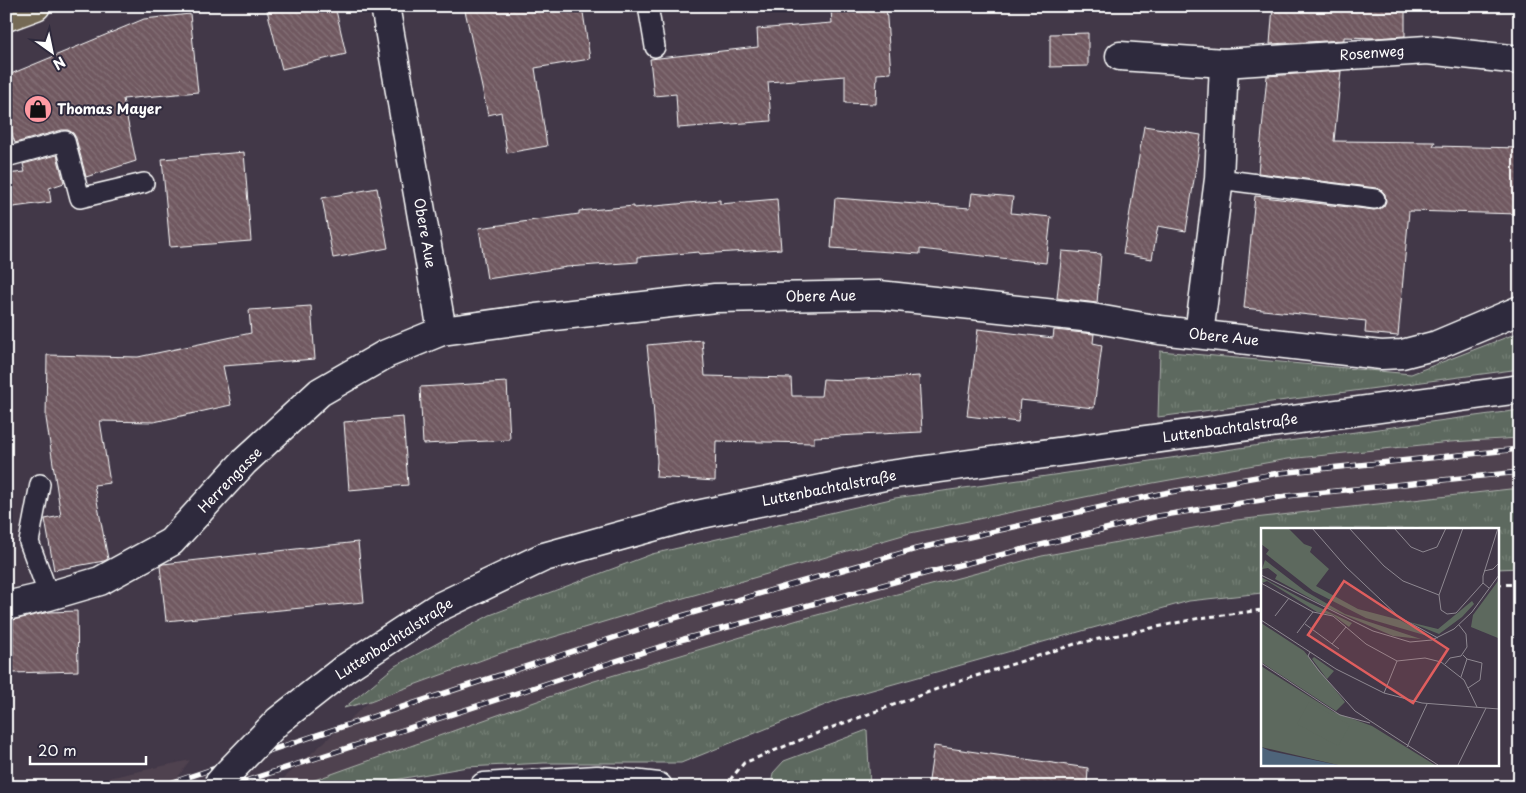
<svg xmlns="http://www.w3.org/2000/svg" width="1526" height="793" font-family="'Playpen Sans',sans-serif">
<style>
.built{fill:#50424f}
.grass{fill:url(#grass-tufts);stroke:#aeb4ae}
.building{fill:url(#building-back-hatch);stroke:#fff}
.lines{fill:none;stroke-linecap:round;stroke-linejoin:round}
.service-casing{stroke:#fff;stroke-width:22}
.minor-casing{stroke:#fff;stroke-width:31}
.tertiary-casing{stroke:#fff;stroke-width:31}
.primary-casing{stroke:#fff;stroke-width:31}
.path{stroke:#fff;stroke-width:3;stroke-dasharray:5 4;stroke-linecap:butt}
.service{stroke:#2f2a3d;stroke-width:19}
.minor{stroke:#2f2a3d;stroke-width:28}
.tertiary{stroke:#2f2a3d;stroke-width:28}
.primary{stroke:#756a55;stroke-width:28}
.rail-casing{stroke:#fff;stroke-width:5.5}
.rail{stroke:#2f2a3d;stroke-width:4;stroke-dasharray:11;stroke-linecap:butt}
.tertiary-bridge-casing{stroke:#fff;stroke-width:31;stroke-linecap:butt}
.tertiary-bridge{stroke:#2f2a3d;stroke-width:28}
.labels{text-anchor:middle;stroke-width:4;stroke-linejoin:round;paint-order:stroke}
.street-label{font-size:14px;fill:#fff;stroke:#2f2a3d}
.poi-label{font-size:14px;font-weight:bold;fill:#fff;stroke:#2f2a3d;text-anchor:start}
.inset-road{fill:none;stroke:#8e8891;stroke-width:1}
.view{fill:#e05e5e;fill-opacity:0.15;stroke:#e05e5e;stroke-width:2.5}
.inset-edge{fill:none;stroke:#fff;stroke-width:2.5}
</style>
<defs>
<pattern id="grass-tufts" width="24" height="20" patternUnits="userSpaceOnUse" patternTransform="scale(1.25)"><rect width="24" height="20" fill="#5d695e"/><path d="M3 7l-1-3M5 7V3M7 7l1-3M15 17l-1-3M17 17v-4M19 17l1-3" fill="none" stroke="#758076"/></pattern>
<pattern id="building-back-hatch" width="6" height="6" patternUnits="userSpaceOnUse" patternTransform="scale(1.25)"><rect width="6" height="6" fill="#705960"/><path d="M-1 5l2 2M0 0l6 6M5-1l2 2" fill="none" stroke="#857278"/></pattern>
</defs>
<rect width="100%" height="100%" fill="#423848"/>
<filter id="ink" filterUnits="userSpaceOnUse"><feTurbulence type="fractalNoise" baseFrequency=".02" numOctaves="2"/><feDisplacementMap in="SourceGraphic" scale="10" xChannelSelector="R" yChannelSelector="G"/><feConvolveMatrix kernelMatrix="1 2 1 2 8 2 1 2 1" color-interpolation-filters="sRGB"/></filter>
<g filter="url(#ink)">
<g class="built">
<path d="M 1520,438 L 1520,489 L 1237,520 L 1042,556 L 798,620 L 591,682 L 295,787 L 274,787 L 370,701 L 501,653 L 666,603 L 910,533 L 1153,483 L 1288,459 L 1450,442 Z"/>
<path d="M 190,760 L 171,787 L 68,787 Z"/>
</g>
<g class="grass">
<path d="M 1520,332 L 1520,369 L 1158,417 L 1160,351 L 1411,374 Z"/>
<path d="M 1520,410 L 1520,438 L 1450,442 L 1288,459 L 1153,483 L 910,533 L 666,603 L 501,653 L 370,701 L 344,708 L 395,666 L 490,615 L 652,554 L 895,498 L 1281,442 Z"/>
<path d="M 1510,489 L 1520,489 L 1520,568 L 1497,569 L 1497,529 L 1262,529 L 1262,593 L 1189,601 L 840,699 L 681,763 L 544,763 L 467,767 L 354,787 L 295,787 L 591,682 L 798,620 L 1042,556 L 1237,520 Z"/>
<path d="M 867,730 L 870,787 L 777,787 L 772,779 L 773,773 L 784,761 Z"/>
</g>
<g class="building">
<path d="M 266,6 L 335,6 L 346,54 L 282,69 Z"/>
<path d="M 464,6 L 582,6 L 590,59 L 535,68 L 547,146 L 507,153 L 501,112 L 488,115 Z"/>
<path d="M 876,6 L 886,6 L 891,73 L 877,74 L 876,104 L 845,103 L 845,76 L 768,82 L 771,121 L 678,128 L 676,94 L 654,96 L 650,59 L 758,47 L 757,29 L 832,23 L 831,10 Z"/>
<path d="M 1273,6 L 1405,6 L 1405,36 L 1376,38 L 1344,37 L 1344,40 L 1270,44 Z"/>
<path d="M 190,14 L 198,92 L 123,99 L 136,161 L 86,177 L 76,138 L 73,133 L 68,130 L 62,130 L 15,143 L 6,116 L 6,76 L 144,19 Z"/>
<path d="M 1088,33 L 1088,66 L 1050,67 L 1050,34 Z"/>
<path d="M 1341,71 L 1334,141 L 1435,142 L 1433,146 L 1520,148 L 1520,214 L 1409,211 L 1398,336 L 1365,333 L 1366,321 L 1244,308 L 1255,196 L 1374,210 L 1380,209 L 1384,206 L 1386,201 L 1385,194 L 1381,190 L 1376,188 L 1258,173 L 1267,76 Z"/>
<path d="M 1144,126 L 1201,135 L 1186,231 L 1158,226 L 1152,259 L 1123,254 Z"/>
<path d="M 244,152 L 251,241 L 170,247 L 162,159 Z"/>
<path d="M 57,155 L 64,183 L 49,188 L 51,202 L 6,208 L 6,174 L 25,172 L 23,164 Z"/>
<path d="M 377,188 L 388,248 L 333,258 L 322,198 Z"/>
<path d="M 972,193 L 1013,197 L 1011,213 L 1051,217 L 1046,263 L 920,249 L 920,254 L 831,248 L 835,198 L 970,208 Z"/>
<path d="M 777,199 L 781,249 L 699,254 L 699,252 L 638,257 L 638,262 L 567,267 L 487,279 L 479,228 L 579,214 L 579,211 L 634,206 L 634,208 L 720,200 L 720,204 Z"/>
<path d="M 1062,251 L 1101,254 L 1097,303 L 1057,298 Z"/>
<path d="M 311,306 L 315,359 L 223,366 L 231,405 L 154,422 L 100,421 L 110,483 L 94,485 L 108,559 L 104,561 L 54,570 L 45,519 L 61,516 L 46,418 L 47,355 L 138,357 L 251,333 L 249,310 Z"/>
<path d="M 978,329 L 1053,338 L 1054,330 L 1094,334 L 1093,343 L 1102,345 L 1094,408 L 1020,400 L 1018,422 L 967,416 Z"/>
<path d="M 702,340 L 705,376 L 791,378 L 792,396 L 821,396 L 823,379 L 846,380 L 919,376 L 922,432 L 814,437 L 814,443 L 716,441 L 715,481 L 656,477 L 657,461 L 653,402 L 647,345 Z"/>
<path d="M 507,382 L 510,440 L 423,444 L 420,387 Z"/>
<path d="M 403,417 L 408,485 L 349,490 L 344,422 Z"/>
<path d="M 358,542 L 364,602 L 166,621 L 160,566 L 163,564 Z"/>
<path d="M 77,611 L 78,671 L 13,673 L 13,620 L 49,612 Z"/>
<path d="M 934,746 L 1088,768 L 1087,787 L 928,787 Z"/>
</g>
<g class="lines">
<defs>
<g id="service">
<path d="M 648,6 L 655,47"/>
<path d="M 6,157 L 65,141 L 80,198 L 144,183"/>
<path d="M 1219,179 L 1375,199"/>
<path d="M 40,484 L 29,542 L 49,596"/>
</g>
<g id="minor">
<path d="M 385,6 L 442,331"/>
<path d="M 1120,56 L 1224,63 L 1427,50 L 1520,60"/>
<path d="M 1199,334 L 1219,179 L 1224,63"/>
<path d="M 6,606 L 49,596 L 100,581 L 171,542 L 244,462 L 320,392 L 386,354 L 442,331 L 536,318 L 715,298 L 879,295 L 1092,318 L 1160,330 L 1381,355 L 1402,354 L 1437,345 L 1520,310"/>
<path d="M 484,787 L 597,780 L 658,787"/>
</g>
<path id="tertiary" d="M 344,669 L 437,608 L 544,557 L 692,516 L 889,475 L 1520,389"/>
<path id="primary" d="M 6,17 L 36,6"/>
</defs>
<use href="#service" class="service-casing"/>
<use href="#minor" class="minor-casing"/>
<use href="#tertiary" class="tertiary-casing"/>
<use href="#primary" class="primary-casing"/>
<g class="path">
<path d="M 1497,585 L 1520,584"/>
<path d="M 724,787 L 744,763 L 825,730 L 948,685 L 1075,644 L 1200,618 L 1262,610"/>
</g>
<use href="#service" class="service"/>
<use href="#minor" class="minor"/>
<use href="#tertiary" class="tertiary"/>
<use href="#primary" class="primary"/>
<defs>
<g id="rail">
<path d="M 158,787 L 671,619 L 916,549 L 1159,494 L 1279,473 L 1520,449"/>
<path d="M 227,787 L 684,639 L 927,573 L 1158,516 L 1287,496 L 1520,472"/>
</g>
</defs>
<use href="#rail" class="rail-casing"/>
<use href="#rail" class="rail"/>
<defs>
<path id="tertiary-bridge" d="M 216,787 L 227,774 L 278,721 L 344,669"/>
</defs>
<use href="#tertiary-bridge" class="tertiary-bridge-casing"/>
<use href="#tertiary-bridge" class="tertiary-bridge"/>
</g>
</g>
<defs>
<symbol id="shop-disc" viewBox="-11 -11 22 22"><circle r="9.5" fill="#ff9aa2" stroke="#2f2a3d"/><path d="M-5-2.5h2.3a2.7 3.5 0 0 1 5.4 0H5L5.5 6h-11ZM-1.5-2.5h3a1.5 2.3 0 0 0-3 0Z" fill="#111"/></symbol>
</defs>
<g fill-rule="evenodd">
<use href="#shop-disc" x="22" y="93" width="32" height="32"/>
</g>
<g class="labels">
<g class="street-label">
<text transform="translate(1372 53) rotate(-4)" y="5">Rosenweg</text>
<text transform="translate(425 233) rotate(80)" y="5">Obere Aue</text>
<text transform="translate(821 296) rotate(-1)" y="5">Obere Aue</text>
<text transform="translate(1224 337) rotate(6)" y="5">Obere Aue</text>
<text transform="translate(1230 428) rotate(-8)" y="5">Luttenbachtalstraße</text>
<text transform="translate(230 480) rotate(-46)" y="5">Herrengasse</text>
<text transform="translate(829 488) rotate(-11)" y="5">Luttenbachtalstraße</text>
<text transform="translate(394 639) rotate(-33)" y="5">Luttenbachtalstraße</text>
</g>
<g class="poi-label">
<text x="57" y="114">Thomas Mayer</text>
</g>
</g>
<g transform="translate(1261 528)">
<rect width="238" height="238" fill="#423848"/>
<path d="M 0,0 L 27,0 L 43,16 L 51,19 L 49,24 L 68,41 L 55,58 L 97,81 L 139,92 L 170,109 L 105,90 L 52,63 L 5,26 L 8,22 L 0,16 ZM 4,32 L 44,63 L 84,86 L 160,111 L 132,108 L 67,80 L 14,51 L 16,47 L 7,40 L 1,41 ZM 0,49 L 45,73 L 91,95 L 88,99 L 72,87 L 56,84 L 6,53 L 1,55 ZM 211,73 L 213,76 L 201,89 L 178,106 L 148,94 L 177,101 ZM 53,129 L 73,143 L 66,151 L 51,131 ZM 0,138 L 73,184 L 111,198 L 174,237 L 77,237 L 0,219 Z" fill="#5d695e"/>
<path d="M 237,53 L 238,109 L 237,110 L 210,99 L 212,87 Z" fill="#5d695e"/>
<path d="M 0,95 L 43,123 L 84,174 L 75,183 L 0,134 ZM 48,174 L 89,197 L 77,218 L 36,196 Z" fill="#5d695e"/>
<path d="M 0,219 L 9,223 L 77,237 L 0,237 Z" fill="#4e647a"/>
<path class="inset-road" d="M 51,0 L 85,39 L 138,89 L 177,110M 88,0 L 123,38 L 142,53 L 178,67M 133,0 L 150,19 L 162,24 L 176,19 L 185,0M 202,0 L 178,67 L 180,82 L 186,86 L 195,85 L 222,55M 223,43 L 232,41 L 238,35M 0,47 L 112,103 L 149,114 L 171,112 L 193,101 L 211,84 L 238,47M 0,55 L 52,84 L 72,88 L 105,116 L 136,133 L 164,130 L 180,134 L 203,152 L 216,179M 228,60 L 222,55 L 222,48 L 237,0M 14,88 L 28,70M 0,92 L 75,141 L 123,165 L 161,175 L 238,181M 44,96 L 78,121M 36,105 L 52,84M 71,116 L 85,99M 49,124 L 47,128 L 58,143 L 94,183 L 177,237M 206,131 L 221,135 L 219,152 L 207,160M 0,135 L 79,187 L 109,195M 184,136 L 189,130 L 200,128 L 206,119 L 205,106 L 198,97M 200,149 L 206,131 L 202,127M 123,165 L 136,133M 146,219 L 166,176M 197,237 L 225,180"/>
<path class="view" d="M 83,53 L 187,121 L 152,175 L 47,107 Z"/>
<rect width="238" height="238" class="inset-edge"/>
</g>
<rect width="1526" height="793" fill="none" stroke="#2f2a3d" stroke-width="25"/>
<rect x="12" y="12" width="1501" height="768" fill="none" stroke="#fff" stroke-width="2" filter="url(#ink)"/>
<g transform="translate(52 52) rotate(147)" stroke="#2f2a3d" stroke-width="4" paint-order="stroke">
<path d="M0-4L9 19L0 12L-9 19Z" fill="#ffffff"/>
<text y="-8" font-size="14" font-weight="bold" text-anchor="middle" fill="#ffffff">N</text>
</g>
<path d="M30 756v8h116v-8" fill="none" stroke="#ffffff" stroke-width="2.5"/>
<text x="38" y="756" font-size="15" fill="#ffffff" stroke="#2f2a3d" stroke-width="4" paint-order="stroke">20 m</text>
</svg>
